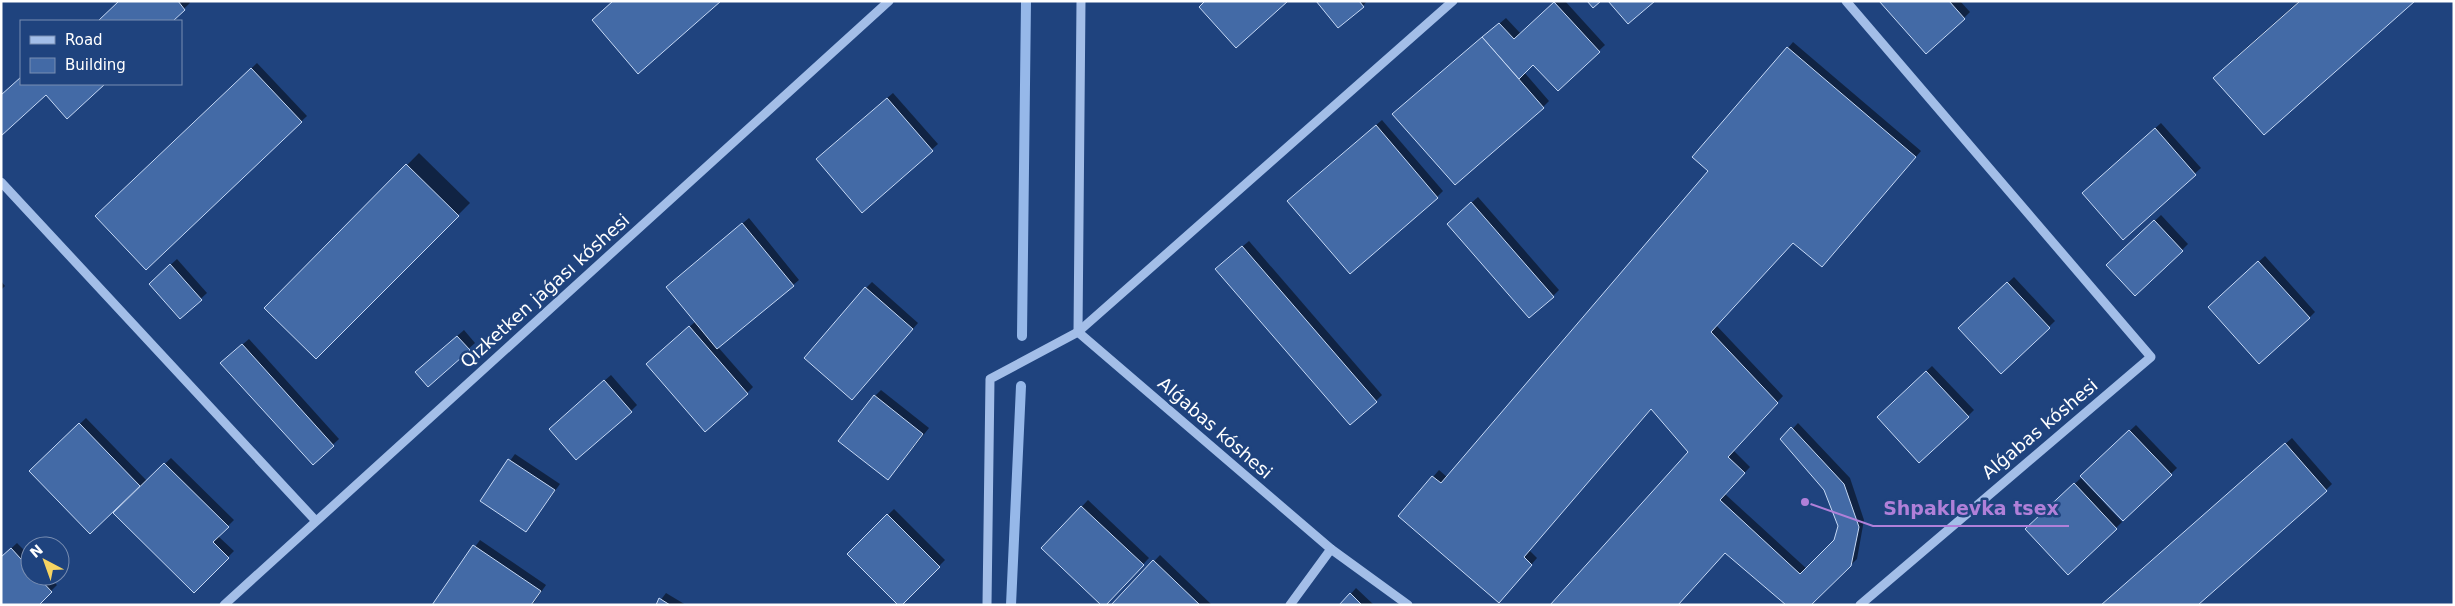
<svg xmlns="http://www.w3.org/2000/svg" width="2455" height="606" font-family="'DejaVu Sans',sans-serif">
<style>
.shadow{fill:#0007}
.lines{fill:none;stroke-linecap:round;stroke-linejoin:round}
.stream{stroke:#96b8e9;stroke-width:10}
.building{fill:#436aa6;stroke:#c6d9f6}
.minor{stroke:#a3bee8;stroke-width:9}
.labels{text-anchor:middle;stroke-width:5;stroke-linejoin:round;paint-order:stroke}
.street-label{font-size:18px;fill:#fff;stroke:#1f437e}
.leader{fill:none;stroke:#b080d9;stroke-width:2}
.callout-dot{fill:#b080d9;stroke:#1f437e;stroke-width:2}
.callout-label{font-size:19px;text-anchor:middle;font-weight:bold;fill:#b080d9;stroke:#1f437e;stroke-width:5;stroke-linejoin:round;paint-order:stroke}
</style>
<rect width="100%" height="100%" fill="#1f437e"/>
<g class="shadow">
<path d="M 121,1 L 189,1 L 190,3 L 171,21 L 99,21 Z"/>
<path d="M 1318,1 L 1367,1 L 1363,6 Z"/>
<path d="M 1557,1 L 1565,1 L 1605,45 L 1558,89 L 1533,63 L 1524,72 L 1549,101 L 1543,107 L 1400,108 L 1506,18 L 1521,34 Z"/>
<path d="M 1880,1 L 1960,1 L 1970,12 L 1964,18 Z"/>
<path d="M 2299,1 L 2413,1 L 2215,78 L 2237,56 Z"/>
<path d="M 1793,42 L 1921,151 L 1828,259 L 1794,241 L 1716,325 L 1783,396 L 1733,450 L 1750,467 L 1725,494 L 1807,569 L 1835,541 L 1840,526 L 1825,489 L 1782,440 L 1798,423 L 1850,478 L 1864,520 L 1857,559 L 1809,605 L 1725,552 L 1690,452 L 1652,408 L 1529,550 L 1537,558 L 1505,595 L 1400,516 L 1439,470 L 1447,477 L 1710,171 L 1788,48 Z"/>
<path d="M 257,63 L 307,116 L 146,268 L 96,216 Z"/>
<path d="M 21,78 L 21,84 L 103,84 L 67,117 L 46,93 L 1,96 Z"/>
<path d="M 893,93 L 938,144 L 863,211 L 823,153 Z"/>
<path d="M 1382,120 L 1443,191 L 1437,197 L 1295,195 Z"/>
<path d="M 2161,123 L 2201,168 L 2123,238 L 2089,187 Z"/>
<path d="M 419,153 L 470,203 L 316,358 L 266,308 Z"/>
<path d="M 1478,197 L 1559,290 L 1553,296 L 1454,218 Z"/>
<path d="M 2161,215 L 2188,244 L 2182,250 L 2114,259 Z"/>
<path d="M 749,218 L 799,280 L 718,347 L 753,387 L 747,393 L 654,358 L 696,321 L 673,281 Z"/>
<path d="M 1249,241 L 1382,395 L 1376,401 L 1223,263 Z"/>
<path d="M 2265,256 L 2315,312 L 2309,318 L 2215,301 Z"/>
<path d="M 177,259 L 207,293 L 180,318 L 156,278 Z"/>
<path d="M 2014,277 L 2055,321 L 2002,372 L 1960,328 Z"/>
<path d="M 1,281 L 5,286 L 1,290 Z"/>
<path d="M 872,282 L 918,323 L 858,392 L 866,288 Z"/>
<path d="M 464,330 L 475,343 L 428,385 L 423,366 Z"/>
<path d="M 249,339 L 339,439 L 313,463 L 228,357 Z"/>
<path d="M 1932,366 L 1974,410 L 1968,416 L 1884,411 Z"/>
<path d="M 611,375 L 637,405 L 631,411 L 556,423 Z"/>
<path d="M 881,390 L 929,428 L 894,472 L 875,396 Z"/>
<path d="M 86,418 L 147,481 L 171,458 L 234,520 L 218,536 L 234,551 L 194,591 L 113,511 L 31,471 Z"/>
<path d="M 2136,425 L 2177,468 L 2123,520 L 2088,470 Z"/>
<path d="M 2292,438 L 2332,484 L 2326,490 L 2102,605 Z"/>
<path d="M 515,454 L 560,484 L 526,531 L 481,500 Z"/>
<path d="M 2081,478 L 2122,522 L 2116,528 L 2032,523 Z"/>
<path d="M 1088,500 L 1149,558 L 1110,600 L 1043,548 Z"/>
<path d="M 894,509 L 945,560 L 901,605 L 848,554 Z"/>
<path d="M 480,540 L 546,585 L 532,605 L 433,605 Z"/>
<path d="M 17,543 L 30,556 L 30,576 L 48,576 L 57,585 L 37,605 L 1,558 Z"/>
<path d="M 1160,555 L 1212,605 L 1113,605 Z"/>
<path d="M 1356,588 L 1374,605 L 1341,605 Z"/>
<path d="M 666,593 L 686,605 L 657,605 Z"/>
</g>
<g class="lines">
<g class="stream">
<path d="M 1022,336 L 1026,1"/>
<path d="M 1011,605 L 1021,386"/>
</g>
</g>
<g class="building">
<path d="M 119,1 L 178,1 L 185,10 L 173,21 L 98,21 Z"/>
<path d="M 613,1 L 721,1 L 638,74 L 592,20 Z"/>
<path d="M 1205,1 L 1288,1 L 1236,48 L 1199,7 Z"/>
<path d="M 1316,1 L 1359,1 L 1364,7 L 1338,28 Z"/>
<path d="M 1587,1 L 1601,1 L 1593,8 Z"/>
<path d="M 1608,1 L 1655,1 L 1628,24 Z"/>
<path d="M 1879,1 L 1949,1 L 1965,19 L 1926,54 Z"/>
<path d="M 2300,1 L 2415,1 L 2264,135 L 2213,78 Z"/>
<path d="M 1554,2 L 1600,52 L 1558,91 L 1533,65 L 1519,79 L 1482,37 L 1499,23 L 1514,39 Z"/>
<path d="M 1482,37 L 1544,108 L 1455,185 L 1392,114 Z"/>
<path d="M 1787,47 L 1916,157 L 1822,267 L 1793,243 L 1711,332 L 1778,403 L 1728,457 L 1745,473 L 1720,500 L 1800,574 L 1834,540 L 1838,526 L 1824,490 L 1780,439 L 1791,427 L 1844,484 L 1859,527 L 1851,566 L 1811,605 L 1786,605 L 1725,553 L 1678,605 L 1550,605 L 1688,452 L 1651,409 L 1524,557 L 1532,565 L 1499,603 L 1398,516 L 1432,476 L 1441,483 L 1708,171 L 1692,157 Z"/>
<path d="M 251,68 L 302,122 L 146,270 L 95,216 Z"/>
<path d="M 21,77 L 21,84 L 105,84 L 67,119 L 46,95 L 1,136 L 1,95 Z"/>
<path d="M 887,98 L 933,151 L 862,213 L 816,159 Z"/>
<path d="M 1376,125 L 1438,198 L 1350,274 L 1287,201 Z"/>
<path d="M 2155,128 L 2196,175 L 2123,240 L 2082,193 Z"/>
<path d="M 406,164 L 459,216 L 316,359 L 264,308 Z"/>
<path d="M 1471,202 L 1554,297 L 1529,318 L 1447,224 Z"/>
<path d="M 2154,220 L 2183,251 L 2135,296 L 2106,265 Z"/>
<path d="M 742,223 L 794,286 L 717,349 L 666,287 Z"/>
<path d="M 1242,246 L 1377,402 L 1350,425 L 1215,269 Z"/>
<path d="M 2258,261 L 2310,318 L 2259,364 L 2208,307 Z"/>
<path d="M 170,264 L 202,300 L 180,319 L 149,284 Z"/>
<path d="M 2007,282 L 2050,328 L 2001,374 L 1958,328 Z"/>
<path d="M 865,287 L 913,329 L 852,400 L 804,358 Z"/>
<path d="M 689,326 L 748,394 L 705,432 L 646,364 Z"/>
<path d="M 457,336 L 470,350 L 428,387 L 415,372 Z"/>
<path d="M 242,344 L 334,446 L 313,465 L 220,363 Z"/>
<path d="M 1926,371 L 1969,417 L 1919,463 L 1877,417 Z"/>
<path d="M 604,380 L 632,412 L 576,460 L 549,429 Z"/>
<path d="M 874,395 L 923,434 L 888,480 L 838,441 Z"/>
<path d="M 79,423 L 140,486 L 90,534 L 29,471 Z"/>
<path d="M 2129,430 L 2172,475 L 2123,521 L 2080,476 Z"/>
<path d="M 2285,443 L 2327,491 L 2198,605 L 2101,605 Z"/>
<path d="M 508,459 L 555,490 L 526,532 L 480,501 Z"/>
<path d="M 164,463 L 229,527 L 213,542 L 229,558 L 194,593 L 113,513 Z"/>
<path d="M 2074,483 L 2117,529 L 2068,575 L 2025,529 Z"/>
<path d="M 1081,506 L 1144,565 L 1106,605 L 1101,605 L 1041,548 Z"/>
<path d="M 887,514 L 940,567 L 902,605 L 898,605 L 847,554 Z"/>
<path d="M 473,545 L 541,591 L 531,605 L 432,605 Z"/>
<path d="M 11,548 L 30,569 L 30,576 L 37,576 L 52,592 L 39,605 L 1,605 L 1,557 Z"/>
<path d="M 1153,560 L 1200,605 L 1111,605 Z"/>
<path d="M 1350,593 L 1362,605 L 1339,605 Z"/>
<path d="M 659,598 L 670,605 L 656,605 Z"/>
</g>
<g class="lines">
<g class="minor">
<path d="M 1846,1 L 2151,357 L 1860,605"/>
<path d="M 1,182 L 315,520"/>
<path d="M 1078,332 L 1331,549 L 1408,605"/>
<path d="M 1078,332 L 1081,1"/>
<path d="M 224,605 L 889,1"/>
<path d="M 987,605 L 990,379 L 1078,332 L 1453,1"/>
<path d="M 1290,605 L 1331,549"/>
</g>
</g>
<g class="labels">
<g class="street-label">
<text transform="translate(545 291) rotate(-42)" y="6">Qızketken jaǵası kóshesi</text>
<text transform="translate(1215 428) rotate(41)" y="6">Alǵabas kóshesi</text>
<text transform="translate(2040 429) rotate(-40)" y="6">Alǵabas kóshesi</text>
</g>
</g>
<path class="leader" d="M1805 502L1873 526H2069"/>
<circle class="callout-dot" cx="1805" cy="502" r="5"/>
<g class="callout-label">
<text x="1971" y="515">Shpaklevka tsex</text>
</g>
<rect width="2455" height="606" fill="none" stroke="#ffffff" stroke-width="5"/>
<rect x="20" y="20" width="162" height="65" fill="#1f437e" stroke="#798eb2"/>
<rect x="30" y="36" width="25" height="8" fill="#a3bee8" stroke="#798eb2"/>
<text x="65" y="45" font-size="15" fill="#ffffff">Road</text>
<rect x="30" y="58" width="25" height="15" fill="#436aa6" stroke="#798eb2"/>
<text x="65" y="70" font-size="15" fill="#ffffff">Building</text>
<g transform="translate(45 561) rotate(319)"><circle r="24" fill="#1f437e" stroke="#798eb2"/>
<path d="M0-4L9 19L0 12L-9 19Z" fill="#f6d462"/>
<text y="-8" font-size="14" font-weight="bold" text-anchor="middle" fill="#ffffff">N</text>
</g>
</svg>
